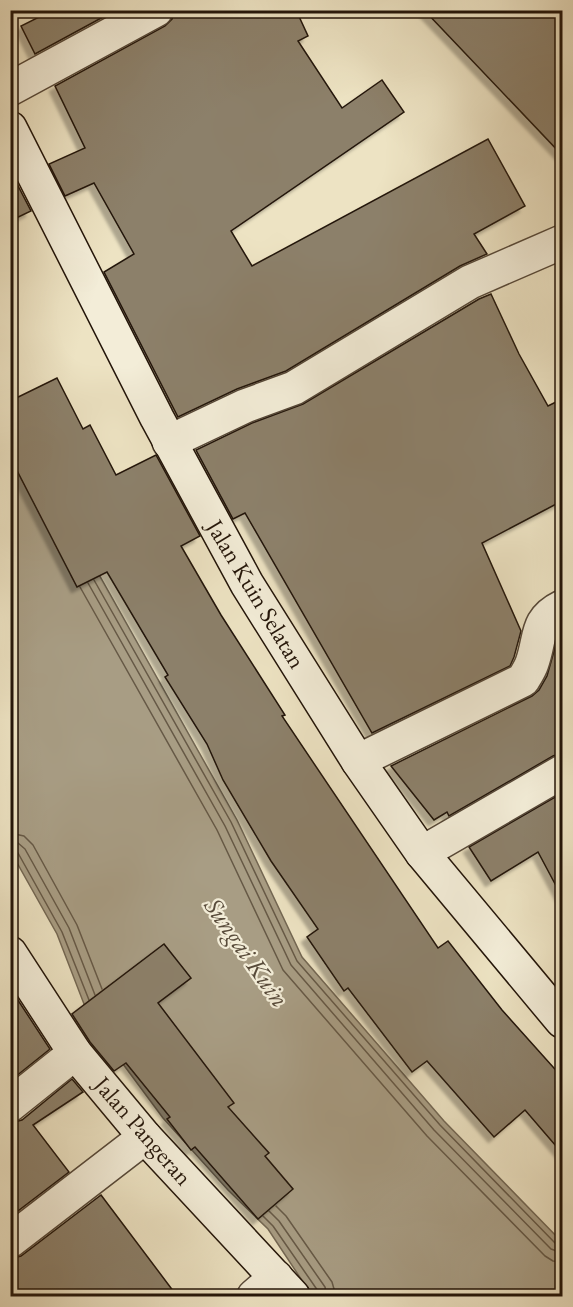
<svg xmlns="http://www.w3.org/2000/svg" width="573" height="1307" font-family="'EB Garamond',serif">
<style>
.water{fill:#a89d84;stroke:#736753;stroke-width:1.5}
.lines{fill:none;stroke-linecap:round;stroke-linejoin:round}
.shore{stroke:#665946;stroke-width:1.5}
.building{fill:#8c806a;stroke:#231509;stroke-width:1.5;filter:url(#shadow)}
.street-casing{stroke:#564838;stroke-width:36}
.secondary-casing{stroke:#231509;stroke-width:36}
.street{stroke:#f3edd8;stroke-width:33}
.secondary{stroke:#f3edd8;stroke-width:33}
.labels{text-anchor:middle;stroke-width:4.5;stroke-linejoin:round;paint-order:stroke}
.street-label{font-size:24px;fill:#231509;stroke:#f3edd8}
.water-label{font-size:26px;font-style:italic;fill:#584b3a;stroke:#f3edd8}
</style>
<defs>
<filter id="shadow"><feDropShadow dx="-5.5" dy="5.5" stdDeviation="1.5" flood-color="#0004"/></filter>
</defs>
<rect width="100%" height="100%" fill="#ede3c3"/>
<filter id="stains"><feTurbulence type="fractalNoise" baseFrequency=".00333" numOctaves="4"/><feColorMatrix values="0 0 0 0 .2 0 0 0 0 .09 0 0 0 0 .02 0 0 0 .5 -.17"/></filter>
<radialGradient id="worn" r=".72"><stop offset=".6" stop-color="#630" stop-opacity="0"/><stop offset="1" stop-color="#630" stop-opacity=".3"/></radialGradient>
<path class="water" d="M 10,428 L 52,491 L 237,820 L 302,957 L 444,1121 L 562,1242 L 562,1296 L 315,1296 L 305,1285 L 268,1229 L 228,1190 L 163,1118 L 123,1064 L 84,1004 L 57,934 L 11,852 Z"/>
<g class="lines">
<g class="shore">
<path d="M 94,580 L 231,822 L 297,961 L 440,1125 L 556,1244 L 562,1246"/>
<path d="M 88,583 L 225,826 L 291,965 L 434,1130 L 551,1249 L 562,1253"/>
<path d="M 80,587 L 217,830 L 283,970 L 427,1136 L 545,1256 L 553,1261 L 562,1262"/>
<path d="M 10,833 L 24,836 L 33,845 L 77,925 L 102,989"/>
<path d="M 10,842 L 18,843 L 25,849 L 69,928 L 95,995"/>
<path d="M 10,849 L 18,853 L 62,932 L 89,1000"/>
<path d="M 276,1206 L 286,1216 L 332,1282 L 336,1296"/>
<path d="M 269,1211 L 279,1221 L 325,1287 L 327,1296"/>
<path d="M 263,1216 L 273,1226 L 318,1291 L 319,1296"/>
</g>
</g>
<g class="building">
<path d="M 53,10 L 116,10 L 35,54 L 21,26 Z"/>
<path d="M 175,10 L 296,10 L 308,36 L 298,41 L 342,108 L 382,80 L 404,112 L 231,231 L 252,266 L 488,139 L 525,206 L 474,234 L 487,254 L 460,266 L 286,371 L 237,389 L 178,417 L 104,272 L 134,254 L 94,183 L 65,196 L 49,164 L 85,148 L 55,86 L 165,26 L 172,19 Z"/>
<path d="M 424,10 L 562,10 L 562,155 Z"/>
<path d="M 15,180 L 31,211 L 10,221 L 10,182 Z"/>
<path d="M 491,294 L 519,354 L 548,406 L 562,399 L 562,501 L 482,543 L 521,631 L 514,657 L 510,666 L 372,733 L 245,513 L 233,519 L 196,450 L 252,423 L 303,404 L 479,299 Z"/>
<path d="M 57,378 L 83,429 L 90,425 L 116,475 L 156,455 L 200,536 L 181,546 L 221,615 L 285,715 L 282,716 L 438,948 L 448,941 L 502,1010 L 562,1077 L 562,1153 L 525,1110 L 494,1137 L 427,1061 L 412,1072 L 348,988 L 344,991 L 307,937 L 318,929 L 271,861 L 223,780 L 207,744 L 165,677 L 168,675 L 107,572 L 77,587 L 10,457 L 10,401 Z"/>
<path d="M 562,634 L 562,753 L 553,756 L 449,816 L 447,812 L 434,820 L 391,766 L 532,696 L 539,690 L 547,676 L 558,637 Z"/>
<path d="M 562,793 L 562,897 L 538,852 L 491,881 L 469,847 Z"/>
<path d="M 164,944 L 191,978 L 158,1003 L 234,1103 L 228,1107 L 269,1153 L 265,1156 L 293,1189 L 258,1219 L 195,1147 L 191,1150 L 167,1119 L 170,1117 L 126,1063 L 114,1071 L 90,1042 L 72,1014 Z"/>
<path d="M 10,988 L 50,1049 L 10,1081 Z"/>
<path d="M 72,1079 L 83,1092 L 33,1125 L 69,1172 L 10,1217 L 10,1123 L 22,1120 Z"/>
<path d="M 101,1195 L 177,1296 L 10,1296 L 10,1259 L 21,1256 Z"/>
</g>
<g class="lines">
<defs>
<g id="street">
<path d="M 10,89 L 156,10"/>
<path d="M 169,442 L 245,406 L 294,388 L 470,282 L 562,242"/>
<path d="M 358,761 L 523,680 C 526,675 530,669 532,663 C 541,638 535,620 562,607"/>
<path d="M 422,853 L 562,772"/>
<path d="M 10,1105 L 75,1053"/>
<path d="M 10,1241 L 145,1137"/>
<path d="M 254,1296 L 276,1277"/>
</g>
<g id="secondary">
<path d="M 10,128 L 157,418 L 247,584 L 358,761 L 422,853 L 562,1021"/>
<path d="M 10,953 L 75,1053 L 145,1137 L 293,1296"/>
</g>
</defs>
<use href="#street" class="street-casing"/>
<use href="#secondary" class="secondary-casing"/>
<use href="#street" class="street"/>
<use href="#secondary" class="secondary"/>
</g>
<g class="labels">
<g class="street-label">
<text transform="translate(256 594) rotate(59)" y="8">Jalan Kuin Selatan</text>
<text transform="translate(143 1131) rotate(49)" y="8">Jalan Pangeran</text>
</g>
<g class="water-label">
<text transform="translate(247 952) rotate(55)" y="9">Sungai Kuin</text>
</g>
</g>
<rect width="573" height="1307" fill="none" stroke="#ede3c3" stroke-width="36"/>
<rect x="12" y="12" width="549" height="1283" fill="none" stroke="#231509" stroke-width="3"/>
<rect x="18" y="18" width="537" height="1271" fill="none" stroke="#231509" stroke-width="1.5"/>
<rect width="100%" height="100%" filter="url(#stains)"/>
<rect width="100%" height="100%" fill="url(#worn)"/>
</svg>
